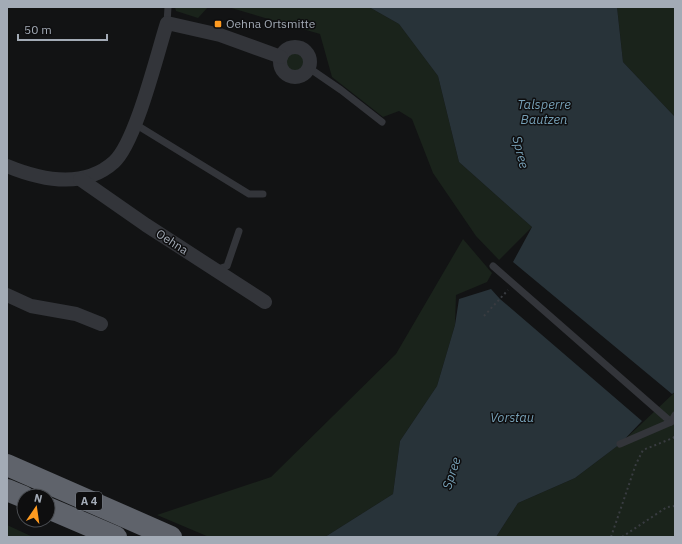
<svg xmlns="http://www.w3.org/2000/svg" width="682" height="544" font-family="'IBM Plex Sans',sans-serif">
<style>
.green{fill:#1a231b}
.water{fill:#283339}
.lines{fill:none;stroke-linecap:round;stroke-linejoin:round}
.path{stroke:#393c41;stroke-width:2;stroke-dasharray:2 3;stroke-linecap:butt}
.lane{stroke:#33353a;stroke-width:7}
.street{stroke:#33353a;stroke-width:14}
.highway{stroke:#5f636b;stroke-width:22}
.poi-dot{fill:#ff9b20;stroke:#0e0e0f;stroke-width:1.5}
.labels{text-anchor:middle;stroke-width:3;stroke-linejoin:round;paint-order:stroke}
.shield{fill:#0e0e0f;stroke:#767c84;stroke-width:1}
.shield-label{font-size:11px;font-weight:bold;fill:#a3abb6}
.poi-label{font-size:12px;fill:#a3abb6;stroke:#0e0e0f;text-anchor:start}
.street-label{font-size:12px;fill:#a3abb6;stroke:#0e0e0f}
.water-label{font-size:13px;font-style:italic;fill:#769fb5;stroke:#0e0e0f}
</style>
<rect width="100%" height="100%" fill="#121314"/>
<g class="green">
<path d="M 175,7 L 208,7 L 198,18 L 176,11 Z"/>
<path d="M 228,7 L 369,7 L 399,24 L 438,76 L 459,162 L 532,227 L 499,260 L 476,236 L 433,173 L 412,119 L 399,111 L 383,117 L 332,77 L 320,34 Z"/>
<path d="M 617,7 L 675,7 L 675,117 L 623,62 Z"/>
<circle cx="295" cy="62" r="9"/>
<path d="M 463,239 L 492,273 L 487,282 L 456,295 L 455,325 L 437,386 L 400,441 L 393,494 L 325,537 L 209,537 L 157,515 L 271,477 L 396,354 Z"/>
<path d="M 675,392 L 675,537 L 496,537 L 518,503 L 575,478 L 620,444 Z"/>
<path d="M 7,525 L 33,537 L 7,537 Z"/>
</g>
<g class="water">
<path d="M 369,7 L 617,7 L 623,62 L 675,117 L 675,392 L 672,394 L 513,262 L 532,227 L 459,162 L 438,76 L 399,24 Z"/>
<path d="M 491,289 L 500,299 L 642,421 L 620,444 L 575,478 L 518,503 L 496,537 L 325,537 L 393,494 L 400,441 L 437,386 L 455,325 L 459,299 Z"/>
</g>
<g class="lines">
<g class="path">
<path d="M 484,316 L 508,290"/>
<path d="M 611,537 L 636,464 L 643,450 L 673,438 L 675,436"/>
<path d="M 622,537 L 667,507 L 675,506"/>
</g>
<g class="lane">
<path d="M 167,23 L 168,7"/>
<path d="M 309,68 L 341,90 L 382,122"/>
<path d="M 135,124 L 249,194 L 263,194"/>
<path d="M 493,266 L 671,422"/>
<path d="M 215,270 L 227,266 L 239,231"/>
<path d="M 620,444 L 671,422 L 675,415"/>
</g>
<g class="street">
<circle cx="295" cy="62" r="15"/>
<path d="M 7,166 C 41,180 84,189 114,162 C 136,142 157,54 167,23 L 220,35 L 281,57"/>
<path d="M 80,179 L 146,225 L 265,302"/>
<path d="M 7,295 L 31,306 L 76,314 L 101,324"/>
</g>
<g class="highway">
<path d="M 7,465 L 171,537"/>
<path d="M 7,490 L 24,497"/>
<path d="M 48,508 L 116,537"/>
</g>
</g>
<rect class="poi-dot" x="214" y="20" width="8" height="8" rx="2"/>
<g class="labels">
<rect class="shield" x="76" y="492" width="26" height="18" rx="3"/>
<g class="shield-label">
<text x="89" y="505">A 4</text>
</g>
<g class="poi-label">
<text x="226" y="28">Oehna Ortsmitte</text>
</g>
<g class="street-label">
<text transform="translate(172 242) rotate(33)" y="4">Oehna</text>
</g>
<g class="water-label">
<text x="544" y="109">Talsperre<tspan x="544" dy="15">Bautzen</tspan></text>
<text transform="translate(521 152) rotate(76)" y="5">Spree</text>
<text x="512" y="422">Vorstau</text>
<text transform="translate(451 473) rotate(-72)" y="5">Spree</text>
</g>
</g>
<rect width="682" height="544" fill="none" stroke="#a3abb6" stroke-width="16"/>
<g transform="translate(36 508) rotate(13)"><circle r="19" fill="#0e0e0f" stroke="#4a4d52"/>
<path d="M0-3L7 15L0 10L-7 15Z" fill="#ff9b20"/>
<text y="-6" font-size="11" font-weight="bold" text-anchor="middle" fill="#a3abb6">N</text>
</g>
<path d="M18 34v6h89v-6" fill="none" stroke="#a3abb6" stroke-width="2"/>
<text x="24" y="34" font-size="12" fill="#a3abb6" stroke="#0e0e0f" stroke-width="3" paint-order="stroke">50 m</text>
</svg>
